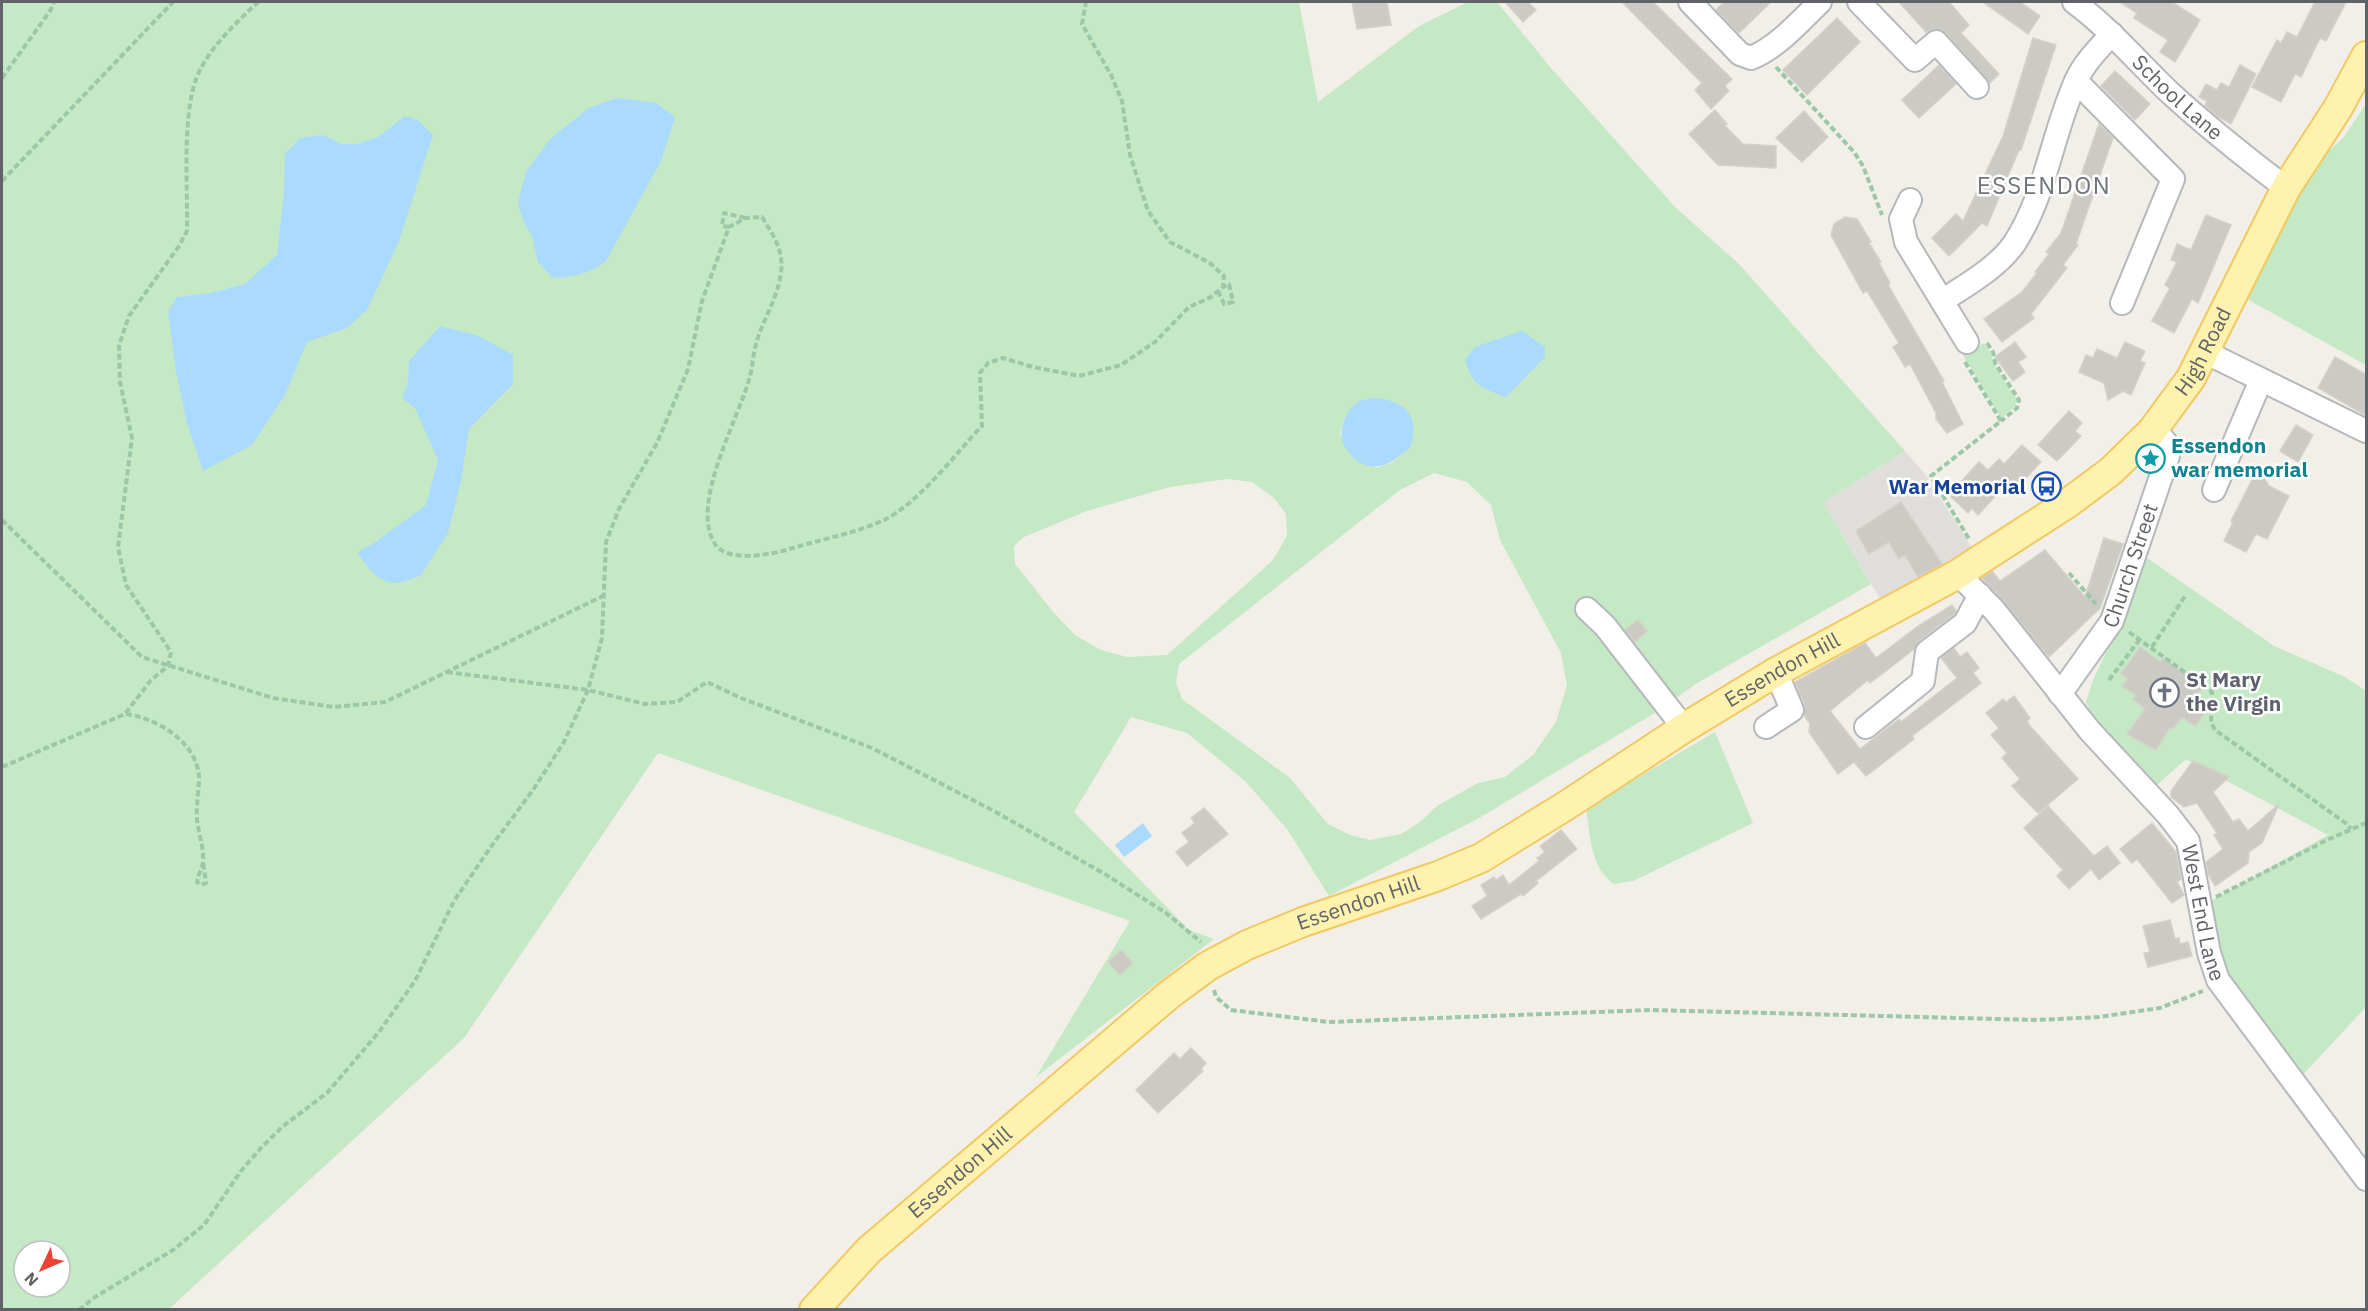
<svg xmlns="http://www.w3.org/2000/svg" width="2368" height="1311" font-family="'IBM Plex Sans',sans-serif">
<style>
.industrial{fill:#e0deda}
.green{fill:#c5e8c5;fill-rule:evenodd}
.water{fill:#aadaff}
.building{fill:#cccac5;stroke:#d6d1c6;stroke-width:1.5}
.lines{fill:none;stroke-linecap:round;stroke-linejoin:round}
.minor-casing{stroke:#b5b8bc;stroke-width:26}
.major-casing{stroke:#f2c960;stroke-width:32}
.path{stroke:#9cc7a9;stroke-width:4;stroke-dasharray:6 3;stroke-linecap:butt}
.minor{stroke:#fff;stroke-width:22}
.major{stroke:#fff2af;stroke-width:28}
.labels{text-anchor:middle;stroke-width:5;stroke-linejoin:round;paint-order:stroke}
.street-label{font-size:21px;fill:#5f6368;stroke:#fff}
.culture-label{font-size:21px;font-weight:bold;fill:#0d838f;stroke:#fff;text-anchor:start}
.transit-label{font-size:21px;font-weight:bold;fill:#164399;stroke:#fff;text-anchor:end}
.worship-label{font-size:21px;font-weight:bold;fill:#5b616d;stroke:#fff;text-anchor:start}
.quarter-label{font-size:24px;letter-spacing:1.5px;fill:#70757a;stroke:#fff}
</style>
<rect width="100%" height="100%" fill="#f1efe8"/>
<path class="industrial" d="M 1905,451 L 1925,474 L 1972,548 L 1963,555 L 1882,602 L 1823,502 Z"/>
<g class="green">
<path d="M 2,2 L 1299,2 L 1318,102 L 1419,26 L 1468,2 L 1497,2 L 1551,68 L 1676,208 L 1739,264 L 1905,451 L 1823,502 L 1871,584 L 1699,682 L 1653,714 L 1479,818 L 1329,896 L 1287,829 L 1245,781 L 1187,733 L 1131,717 L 1074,812 L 1189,930 L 1214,939 L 1036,1077 L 1130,921 L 658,753 L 464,1038 L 169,1309 L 2,1310 ZM 1358,402 L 1410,447 L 1391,463 L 1376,468 L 1340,434 L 1344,419 ZM 1434,473 L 1467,482 L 1491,505 L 1500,540 L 1561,653 L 1567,685 L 1556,722 L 1533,755 L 1505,777 L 1478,783 L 1437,806 L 1420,822 L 1401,834 L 1370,840 L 1350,835 L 1328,824 L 1289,777 L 1182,699 L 1176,683 L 1179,664 L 1400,490 ZM 1227,479 L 1252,482 L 1274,498 L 1286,514 L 1287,536 L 1273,560 L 1167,655 L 1127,657 L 1101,650 L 1075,635 L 1054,613 L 1015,564 L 1014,546 L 1024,537 L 1087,511 L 1170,487 ZM 24,1251 L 60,1251 L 60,1287 L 24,1287 Z"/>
<path d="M 2366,104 L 2366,365 L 2245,298 L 2295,199 L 2319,160 L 2343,138 Z"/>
<path d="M 1984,343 L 1991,353 L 1993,363 L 2017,400 L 2015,406 L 2001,418 L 1963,355 Z"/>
<path d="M 2147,558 L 2274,646 L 2345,677 L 2366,691 L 2366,1007 L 2299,1079 L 2225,978 L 2209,902 L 2328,835 L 2186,759 L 2157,785 L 2095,727 L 2086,702 L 2093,680 L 2128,606 Z"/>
<path d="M 1715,732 L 1753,823 L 1633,881 L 1614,884 C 1590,867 1590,835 1586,808 Z"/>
</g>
<g class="water">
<path d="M 617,98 L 656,103 L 675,117 L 661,161 L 606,261 C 591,274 572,277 553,278 L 538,262 L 532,236 L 524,223 L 518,203 L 526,172 L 550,139 L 589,108 Z"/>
<path d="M 405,116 L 418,120 L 433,135 L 399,241 L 367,310 L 347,328 L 307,342 L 285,395 L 252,445 L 203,471 L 187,423 L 176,371 L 168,312 L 177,297 L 211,293 L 245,284 L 277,255 L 284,193 L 285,154 L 300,138 L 323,135 L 342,144 L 357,144 L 378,137 Z"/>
<path d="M 440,326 L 479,336 L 513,355 L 513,384 L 469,429 L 461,481 L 448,533 L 421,575 C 414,578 405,582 397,583 C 378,583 366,567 358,552 L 374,543 L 426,505 L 438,460 L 415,408 L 402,398 L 408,383 L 409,361 Z"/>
<path d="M 1522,331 L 1545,347 L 1545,357 L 1506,397 C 1481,388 1473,386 1465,360 L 1475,347 Z"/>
<path d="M 1376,398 C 1396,400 1417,410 1413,434 C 1413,438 1412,444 1410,447 C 1407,451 1402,454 1399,456 C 1379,473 1359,469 1345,447 C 1337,433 1344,412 1358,402 C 1362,399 1371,399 1376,398 Z"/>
<path d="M 1143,823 L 1152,836 L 1124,857 L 1115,845 Z"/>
</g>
<g class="building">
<path d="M 1352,2 L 1387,2 L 1391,25 L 1357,29 Z"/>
<path d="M 1505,2 L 1528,2 L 1536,10 L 1523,22 Z"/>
<path d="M 1622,2 L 1653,2 L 1732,79 L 1725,86 L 1729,91 L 1711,109 L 1695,90 L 1702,83 Z"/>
<path d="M 1724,2 L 1771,2 L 1739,33 L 1716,10 Z"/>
<path d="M 1899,2 L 1949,2 L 1969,25 L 1961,33 L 1999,74 L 1990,83 L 1946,33 L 1934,29 L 1926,32 Z"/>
<path d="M 1983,2 L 2020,2 L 2040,16 L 2028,34 Z"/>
<path d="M 2120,2 L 2172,2 L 2200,20 L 2175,62 L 2160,52 L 2168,40 L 2134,18 L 2137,13 Z"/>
<path d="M 2315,2 L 2346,2 L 2326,41 L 2320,38 L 2301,77 L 2295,74 L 2281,102 L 2252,87 L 2277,40 L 2281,43 L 2287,32 L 2297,37 Z"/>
<path d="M 1837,18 L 1860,42 L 1807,95 L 1783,70 Z"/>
<path d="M 2033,38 L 2056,45 L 2021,150 L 2019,150 L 1987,226 L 1982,223 L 1949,256 L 1932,238 L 1956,214 L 1963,221 L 2003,136 Z"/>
<path d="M 1939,65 L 1956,84 L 1919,118 L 1902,100 Z"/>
<path d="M 2240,65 L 2256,74 L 2231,124 L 2217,116 L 2205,105 L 2207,101 L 2199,97 L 2206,84 L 2217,90 L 2221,83 L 2229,87 Z"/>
<path d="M 2115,71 L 2150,104 L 2135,120 L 2101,86 Z"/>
<path d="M 1715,110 L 1727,124 L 1725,126 L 1743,144 L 1776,146 L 1776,168 L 1718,165 L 1689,134 Z"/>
<path d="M 1804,111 L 1828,137 L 1802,162 L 1776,138 Z"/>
<path d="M 2099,124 L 2113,138 L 2076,244 L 2078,245 L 2063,265 L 2067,268 L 2031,314 L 2034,318 L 2002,342 L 1984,319 L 2022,292 L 2037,273 L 2035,272 L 2049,254 L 2046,252 L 2061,233 Z"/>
<path d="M 2206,215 L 2231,225 L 2198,303 L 2192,299 L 2174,333 L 2152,321 L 2170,288 L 2165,285 L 2177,262 L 2171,260 L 2177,244 L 2191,250 Z"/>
<path d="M 1845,217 L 1857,219 L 1871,242 L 1869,243 L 1881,262 L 1879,263 L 1890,283 L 1888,285 L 1944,381 L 1942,382 L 1963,424 L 1947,433 L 1936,419 L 1936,413 L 1910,364 L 1905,367 L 1893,347 L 1899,343 L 1867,291 L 1863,293 L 1831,235 L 1834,224 Z"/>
<path d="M 2015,342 L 2026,357 L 2018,362 L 2025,372 L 2013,381 L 1995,357 Z"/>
<path d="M 2125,342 L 2145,351 L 2140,361 L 2145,363 L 2131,395 L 2123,391 L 2108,400 L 2104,383 L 2079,372 L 2086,355 L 2093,358 L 2097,349 L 2117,358 Z"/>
<path d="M 2335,357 L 2367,375 L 2367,416 L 2318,388 Z"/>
<path d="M 2069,411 L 2082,423 L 2075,431 L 2081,436 L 2057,461 L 2038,445 Z"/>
<path d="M 2296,425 L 2313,435 L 2298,462 L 2280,451 Z"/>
<path d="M 2022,445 L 2041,462 L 2017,488 L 2009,481 L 1978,515 L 1972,508 L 1968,513 L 1949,495 L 1979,462 L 1988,470 L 1999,459 L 2004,464 Z"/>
<path d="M 2253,478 L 2258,480 L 2264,478 L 2269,486 L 2289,496 L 2267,539 L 2256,534 L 2246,552 L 2224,541 L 2233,522 L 2231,521 Z"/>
<path d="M 1901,502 L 1942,564 L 1918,577 L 1905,555 L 1899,559 L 1889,542 L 1869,554 L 1856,531 Z"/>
<path d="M 2104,538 L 2123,544 L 2100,608 L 2049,657 L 2004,602 L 1982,578 L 1992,571 L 2000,581 L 2045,550 L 2085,597 Z"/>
<path d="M 1952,605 L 1956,611 L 1954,614 L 1919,641 L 1914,649 L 1886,671 L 1870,683 L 1868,680 L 1830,711 L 1860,749 L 1899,719 L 1901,722 L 1957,678 L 1941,658 L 1954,648 L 1960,657 L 1967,652 L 1979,668 L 1973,673 L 1981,683 L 1912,736 L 1914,739 L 1866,776 L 1854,762 L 1838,774 L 1809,732 L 1810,724 L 1804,715 L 1805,705 L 1795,682 L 1865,643 L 1876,658 L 1918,626 Z"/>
<path d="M 1638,620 L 1647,631 L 1635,642 L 1625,630 Z"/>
<path d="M 2140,647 L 2160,662 L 2163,658 L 2203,688 L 2193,701 L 2206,711 L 2195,726 L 2182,717 L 2173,729 L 2170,727 L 2156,750 L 2127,734 L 2145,709 L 2133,699 L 2136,695 L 2122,686 L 2128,679 L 2121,674 Z"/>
<path d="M 2014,696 L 2030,718 L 2027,721 L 2030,726 L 2078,779 L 2038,813 L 2012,786 L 2020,779 L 2002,758 L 2007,753 L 1991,735 L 1999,728 L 1986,713 L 2003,699 L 2006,702 Z"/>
<path d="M 2193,761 L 2229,777 L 2213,792 L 2233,822 L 2239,819 L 2248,831 L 2279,804 L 2262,843 L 2249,852 L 2248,863 L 2215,886 L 2208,874 L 2206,862 L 2223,849 L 2214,835 L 2217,833 L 2197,803 L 2184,807 L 2171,797 L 2171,791 Z"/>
<path d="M 2048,806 L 2094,856 L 2107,846 L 2120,863 L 2099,880 L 2091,869 L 2069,889 L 2057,876 L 2063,870 L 2024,828 Z"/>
<path d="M 1204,808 L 1228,834 L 1187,866 L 1176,852 L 1189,842 L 1182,833 L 1195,823 L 1191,818 Z"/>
<path d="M 2152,823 L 2176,852 L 2181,879 L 2177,882 L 2184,895 L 2172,903 L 2137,859 L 2132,863 L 2120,849 Z"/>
<path d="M 1561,830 L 1577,849 L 1536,881 L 1538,883 L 1523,896 L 1521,894 L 1481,919 L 1472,906 L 1487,896 L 1481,885 L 1494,877 L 1496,880 L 1503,875 L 1509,885 L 1539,861 L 1537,858 L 1545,852 L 1540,846 Z"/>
<path d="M 2170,920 L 2175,939 L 2179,938 L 2180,944 L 2188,942 L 2192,956 L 2148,967 L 2144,953 L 2150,952 L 2143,926 Z"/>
<path d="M 1121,950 L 1133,963 L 1120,975 L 1108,962 Z"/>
<path d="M 1191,1048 L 1206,1063 L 1201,1069 L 1203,1071 L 1158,1113 L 1136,1090 L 1174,1053 L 1180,1059 Z"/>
</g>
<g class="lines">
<defs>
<g id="minor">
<path d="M 1690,2 L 1740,54 L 1751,58 C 1778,47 1799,22 1820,2"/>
<path d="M 1859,2 L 1915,60 L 1936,42 L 1977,87"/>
<path id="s1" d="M 2074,2 C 2109,28 2137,61 2168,91 C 2206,126 2245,157 2286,188"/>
<path d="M 2076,81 L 2173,179 L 2122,303"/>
<path d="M 1910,200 L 1901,219 L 1906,242 L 1967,342"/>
<path d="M 1942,301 C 1966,285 1997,268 2014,244 C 2046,195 2052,134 2076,81 C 2084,63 2098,49 2112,34"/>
<path d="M 2205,352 L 2366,431"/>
<path d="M 2214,490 L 2261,380"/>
<path id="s2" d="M 1958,574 L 1994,610 L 2090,731 L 2168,815 L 2188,841 L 2209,953 L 2218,980 L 2366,1179"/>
<path d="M 1587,609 L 1605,626 L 1684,728"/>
<path id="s3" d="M 2060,694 L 2112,621 L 2168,456 C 2170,443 2163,438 2152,431"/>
<path d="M 1766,727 L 1792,710 L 1776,672"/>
<path d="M 1866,727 L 1923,681 L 1927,652 L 1965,623 L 1980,595"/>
</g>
<g id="major">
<path id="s4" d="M 814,1310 L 869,1250 L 1170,994 L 1208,966 L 1247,945 L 1303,922 L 1438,876 L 1481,858 L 1567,805 L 1684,728 L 1776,672 L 1958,574 L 2068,503 L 2111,471 L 2152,431 L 2191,378 L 2286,188 L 2338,108 L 2366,56"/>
</g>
</defs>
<use href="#minor" class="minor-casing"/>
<use href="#major" class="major-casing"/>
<g class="path">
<path d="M 1776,67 L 1854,152 L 1863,166 L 1882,215"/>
<path d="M 2,78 L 50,11 L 54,2"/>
<path d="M 2,181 L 173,2"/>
<path d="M 729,227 L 722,226 L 724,213 L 746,218"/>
<path d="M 1218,291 L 1224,304 L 1233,302 L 1229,284 L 1223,287"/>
<path d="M 1987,343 L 1993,352 L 1995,363 L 2019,400 L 2017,408 L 2001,421"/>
<path d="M 1965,362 L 2001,421 L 1931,476 L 1969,539"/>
<path d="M 2,520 L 142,657 L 273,698 L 334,707 L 385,702 L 603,596"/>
<path d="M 2069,573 L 2096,604"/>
<path d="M 2129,632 L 2212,692 L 2211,722 L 2215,730 L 2347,824 L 2351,829"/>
<path d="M 2152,647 L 2185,596"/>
<path d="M 447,672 L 588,690 L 645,704 L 677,702 L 707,682 L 741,698 L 872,748 L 994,811 L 1103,873 L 1166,913 L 1201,942"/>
<path d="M 2109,680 L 2140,639"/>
<path d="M 126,714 C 157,718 197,742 199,777 C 199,790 196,805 197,819 C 198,832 204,847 203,860 C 203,868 198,874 197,882 L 201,885 L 206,883 L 203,861"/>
<path d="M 2,767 L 125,714 L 151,680 L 168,666 L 171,652 L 126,585 L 118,547 L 132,438 L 120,382 L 119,345 L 129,316 L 179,246 L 187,231 C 188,188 181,109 199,72 C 213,44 236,23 258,2"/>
<path d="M 2216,897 L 2327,840 L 2366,823"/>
<path d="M 1214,990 L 1216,997 L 1231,1010 L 1329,1022 L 1651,1010 L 2037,1020 L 2099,1017 L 2160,1008 L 2203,991"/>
<path d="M 79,1310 L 95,1297 L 173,1250 L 204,1225 L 241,1171 L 261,1148 L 282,1127 L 327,1093 L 379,1032 L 415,981 L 454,901 L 490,848 L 533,790 L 564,742 L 588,690 L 602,638 L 606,542 L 619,509 L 657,443 L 688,369 L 702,301 L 729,227 L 746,218 L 762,217 C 773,235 784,250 781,272 C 778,298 763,319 756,344 C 753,354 753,365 750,376 C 739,419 689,504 715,544 C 728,564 774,554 793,548 C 823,539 856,533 884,520 C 919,503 955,454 982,426 L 980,373 L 988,363 L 1003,358 L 1033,367 L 1079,376 L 1121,365 L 1155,342 L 1189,307 L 1211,297 L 1223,287 L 1224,276 L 1210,263 L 1170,242 L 1148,211 L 1130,155 L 1122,101 L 1111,75 L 1082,24 L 1086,2"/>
</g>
<use href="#minor" class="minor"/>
<use href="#major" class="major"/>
</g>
<defs>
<symbol id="sight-ring" viewBox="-11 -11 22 22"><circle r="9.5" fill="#fff" stroke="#0f9aa8" stroke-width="1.5"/><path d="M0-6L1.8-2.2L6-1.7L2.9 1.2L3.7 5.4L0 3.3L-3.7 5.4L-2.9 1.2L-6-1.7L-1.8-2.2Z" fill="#0f9aa8"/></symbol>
<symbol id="bus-ring" viewBox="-11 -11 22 22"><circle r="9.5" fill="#fff" stroke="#1a4fb4" stroke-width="1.5"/><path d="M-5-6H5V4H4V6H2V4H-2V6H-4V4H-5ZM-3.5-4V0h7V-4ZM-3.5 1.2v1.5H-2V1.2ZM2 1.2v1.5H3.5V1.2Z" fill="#1a4fb4"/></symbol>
<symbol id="church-ring" viewBox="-11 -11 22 22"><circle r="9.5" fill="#fff" stroke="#6b7280" stroke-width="1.5"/><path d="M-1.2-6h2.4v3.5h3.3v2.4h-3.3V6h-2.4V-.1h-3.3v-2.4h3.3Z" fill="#6b7280"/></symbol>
</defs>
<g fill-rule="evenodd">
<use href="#sight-ring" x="2134" y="442" width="33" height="33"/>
<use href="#bus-ring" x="2030" y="470" width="33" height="33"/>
<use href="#church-ring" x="2148" y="676" width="33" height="33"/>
</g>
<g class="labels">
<g class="street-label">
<text dy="7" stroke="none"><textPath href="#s1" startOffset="141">School Lane</textPath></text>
<text dy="7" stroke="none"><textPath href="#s4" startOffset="1710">High Road</textPath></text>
<text dy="7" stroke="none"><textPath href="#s3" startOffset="148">Church Street</textPath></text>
<text dy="7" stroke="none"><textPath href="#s4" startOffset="1173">Essendon Hill</textPath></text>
<text dy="7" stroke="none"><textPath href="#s4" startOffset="687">Essendon Hill</textPath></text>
<text dy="7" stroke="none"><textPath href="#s2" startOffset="426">West End Lane</textPath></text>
<text dy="7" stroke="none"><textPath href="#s4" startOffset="201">Essendon Hill</textPath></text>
</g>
<g class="culture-label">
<text x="2171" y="453">Essendon<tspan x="2171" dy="24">war memorial</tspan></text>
</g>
<g class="transit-label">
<text x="2026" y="494">War Memorial</text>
</g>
<g class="worship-label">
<text x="2186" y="687">St Mary<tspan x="2186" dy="24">the Virgin</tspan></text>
</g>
<g class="quarter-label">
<text x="2044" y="194">ESSENDON</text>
</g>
</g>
<rect width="2368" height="1311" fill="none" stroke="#5f6368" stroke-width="6"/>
<g transform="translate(42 1269) rotate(226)"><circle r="28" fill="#ffffff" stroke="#bfc1c3" stroke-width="1.5"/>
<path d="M0-4.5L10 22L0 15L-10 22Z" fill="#ea4335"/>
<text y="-9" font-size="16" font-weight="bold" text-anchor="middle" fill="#5f6368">N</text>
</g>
</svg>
